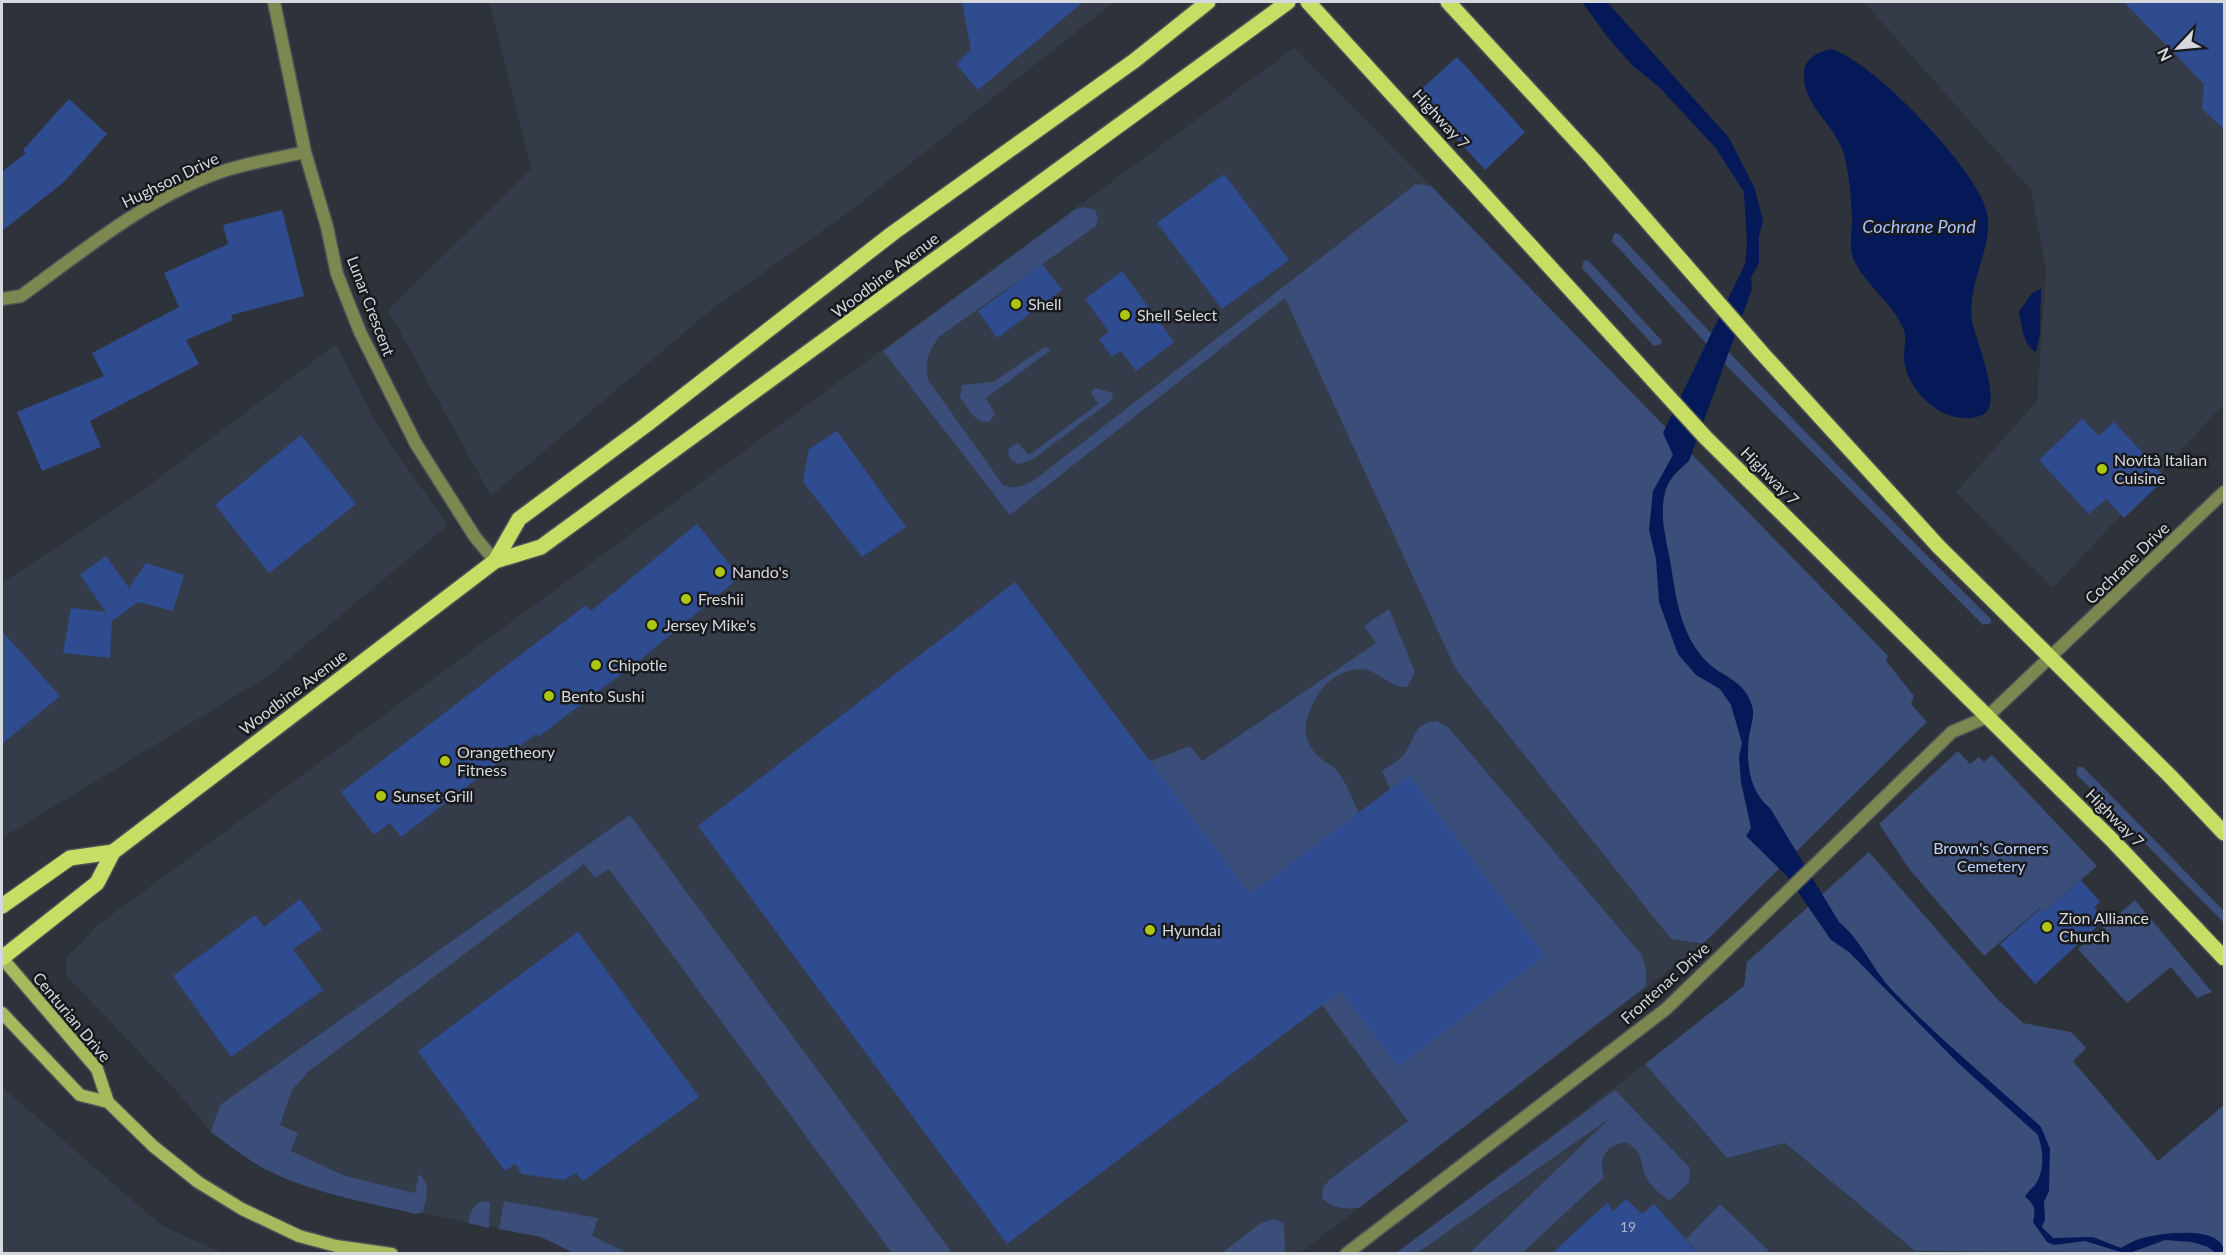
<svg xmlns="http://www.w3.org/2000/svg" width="2226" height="1255" font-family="Lato,sans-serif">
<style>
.built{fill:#343b49}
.green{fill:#3b4e7a}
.water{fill:#051858}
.building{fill:#304c90}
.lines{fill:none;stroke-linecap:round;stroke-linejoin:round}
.street-casing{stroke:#4c5057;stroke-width:15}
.secondary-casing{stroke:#4c5057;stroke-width:15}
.primary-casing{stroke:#4c5057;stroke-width:18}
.street{stroke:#7c8850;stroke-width:12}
.secondary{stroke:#a6b95c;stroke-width:12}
.primary{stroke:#c6de63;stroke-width:15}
.poi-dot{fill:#acc613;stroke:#181a1e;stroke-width:2}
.labels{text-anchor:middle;stroke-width:5;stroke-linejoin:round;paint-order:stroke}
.number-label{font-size:14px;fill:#acb5ca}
.street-label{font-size:16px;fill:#d5d8dd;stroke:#181a1e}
.poi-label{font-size:16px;fill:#d5d8dd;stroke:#181a1e;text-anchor:start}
.park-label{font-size:16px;fill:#bfd2fa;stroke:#181a1e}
.water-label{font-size:18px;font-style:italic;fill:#a8c3fe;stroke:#181a1e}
</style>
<rect width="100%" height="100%" fill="#2e323a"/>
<g class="built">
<path d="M 489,2 L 1114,2 L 849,212 L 711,310 L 491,496 L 388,310 L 531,169 Z"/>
<path d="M 1864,2 L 2224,2 L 2224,404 L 2053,588 L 1956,492 L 2037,401 L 2046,269 L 2031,190 Z"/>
<path d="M 1294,48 L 1431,186 L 1285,298 L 1670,939 L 1703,944 L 1299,1254 L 574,1253 L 541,1237 L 348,1198 L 294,1182 L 264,1169 L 211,1132 L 179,1094 L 66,975 L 66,958 L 99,924 Z"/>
<path d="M 336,344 L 379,428 L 448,525 L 270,675 L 2,838 L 2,583 L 139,493 Z"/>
<path d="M 1645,1064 L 1727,1158 L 1785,1143 L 1915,1251 L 1930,1253 L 1396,1254 Z"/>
<path d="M 2,1087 L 161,1225 L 222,1253 L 2,1253 Z"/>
</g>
<g class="green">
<path d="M 1416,184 L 1431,186 L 1888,656 L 1886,661 L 1914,696 L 1911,704 L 1927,722 L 1703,944 L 1671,939 L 1455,668 L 1285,298 L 1010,515 L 883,351 L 1076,209 L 1085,207 L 1095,210 L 1098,218 L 1096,226 L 940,336 C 928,351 925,361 928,380 L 1003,485 C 1014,490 1023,486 1033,481 Z"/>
<path d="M 1614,233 L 1619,234 C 1739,365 1861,491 1991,619 L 1991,623 L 1983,625 L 1726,365 L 1612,241 Z"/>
<path d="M 1584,260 L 1589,261 L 1661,340 L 1661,344 L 1654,346 L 1582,268 Z"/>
<path d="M 1045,347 L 1051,350 L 986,398 L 995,414 L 989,422 C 974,423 968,408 960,397 L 962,385 L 993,382 Z"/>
<path d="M 1095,388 L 1113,393 L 1112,400 L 1032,460 L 1018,464 L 1010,459 L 1008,449 L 1018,443 L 1029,455 L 1098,404 L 1091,392 Z"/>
<path d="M 1389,609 L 1415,672 L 1407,687 C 1389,688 1379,670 1361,669 C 1344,669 1327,680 1318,694 C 1306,716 1297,737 1319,757 C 1325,762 1332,765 1337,771 C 1347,783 1352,799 1359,813 L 1262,885 L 1258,904 L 1148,762 L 1190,746 L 1202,761 L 1376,643 L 1364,626 Z"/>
<path d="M 1437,721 L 1449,728 L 1642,955 L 1646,970 L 1646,986 L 1359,1208 C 1344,1209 1333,1209 1322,1198 L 1323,1188 L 1330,1179 L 1408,1121 L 1322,1005 L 1409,776 L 1390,789 L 1382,771 C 1389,766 1400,760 1405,753 C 1416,737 1414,722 1437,721 Z"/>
<path d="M 1958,751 L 1970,764 L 1979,757 L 1984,762 L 1992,755 L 2097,866 L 2044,912 L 2040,908 L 1984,956 L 1910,870 L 1879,824 Z"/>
<path d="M 2078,767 L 2083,767 L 2224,911 L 2224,923 L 2076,774 Z"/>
<path d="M 630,815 L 952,1253 L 892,1253 L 609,869 L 595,878 L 584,864 L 309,1071 L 292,1090 L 280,1125 L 298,1133 L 291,1151 L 345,1176 L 415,1193 L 419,1174 C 432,1185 426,1197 423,1212 L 416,1214 C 366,1202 311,1193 265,1169 C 246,1159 228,1144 211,1132 L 220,1105 Z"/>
<path d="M 1869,852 L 1998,1000 L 2023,1023 L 2071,1032 L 2086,1048 L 2073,1061 L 2158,1161 L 2224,1105 L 2224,1253 L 1915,1251 L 1785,1143 L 1727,1158 L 1645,1064 L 1744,986 L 1747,962 Z"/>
<path d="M 2135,900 L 2212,992 L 2197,998 L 2171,967 L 2127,1003 L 2078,949 Z"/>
<path d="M 1615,1090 L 1690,1168 L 1689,1182 L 1669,1201 C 1661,1194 1651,1187 1646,1177 C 1638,1160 1646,1154 1626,1142 C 1607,1145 1597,1158 1604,1177 L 1522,1253 L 1470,1253 L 1610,1118 L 1417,1253 L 1396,1253 Z"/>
<path d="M 483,1201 L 490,1202 L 489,1228 L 468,1223 C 470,1212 473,1205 483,1201 Z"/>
<path d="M 504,1201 L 598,1218 L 592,1236 L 627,1253 L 574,1253 L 541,1237 L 499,1229 Z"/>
<path d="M 1720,1204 L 1771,1253 L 1699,1253 L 1686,1239 Z"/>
<path d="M 1274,1219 L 1284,1223 L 1285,1253 L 1222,1253 L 1261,1223 Z"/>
</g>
<g class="water">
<path d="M 1582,2 L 1607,2 L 1729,138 L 1755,189 L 1763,221 L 1759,236 L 1759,263 L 1751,278 L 1752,289 L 1689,461 C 1680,469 1670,477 1666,489 C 1658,515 1667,541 1671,566 C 1676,599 1681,633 1704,659 C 1721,678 1747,679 1753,710 C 1754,718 1750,729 1749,737 C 1746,763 1749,791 1770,808 L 1839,922 C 1862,941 1872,969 1892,990 C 1937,1037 1993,1083 2041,1127 L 2050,1149 L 2049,1191 L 2044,1202 L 2045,1219 L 2042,1227 L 2053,1238 L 2093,1237 L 2121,1248 C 2128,1244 2135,1240 2142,1238 C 2161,1233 2224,1224 2224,1253 L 2216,1253 L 2208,1247 L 2192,1242 L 2165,1240 L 2127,1254 L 2085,1241 L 2054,1245 L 2047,1242 L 2033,1222 C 2036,1211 2035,1204 2025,1197 C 2028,1190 2034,1188 2037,1182 C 2045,1166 2043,1151 2038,1135 L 1957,1062 L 1849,952 L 1831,940 L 1787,876 L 1746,836 L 1751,828 L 1741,782 L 1739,757 L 1742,743 L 1731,705 L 1720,689 L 1696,675 L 1678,654 L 1659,602 L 1656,559 L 1649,530 L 1653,491 L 1673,455 L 1663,433 L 1745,264 L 1747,244 L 1744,192 L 1715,147 L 1658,86 L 1632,65 L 1609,39 Z"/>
<path d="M 1831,49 C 1873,61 1974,167 1986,209 C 1996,245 1966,282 1972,321 C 1975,338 2005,406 1982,415 C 1947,429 1907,393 1904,359 C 1903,349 1908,338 1903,328 C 1892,302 1864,284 1853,258 C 1849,247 1852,228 1852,217 C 1851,197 1849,173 1844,154 C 1836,126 1802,104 1804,74 C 1804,58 1818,52 1831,49 Z"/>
<path d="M 2041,289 L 2040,334 L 2036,352 C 2023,345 2022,326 2019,312 L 2032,293 Z"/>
</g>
<g class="building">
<path d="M 962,2 L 1083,2 L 978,90 L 956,64 L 971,49 Z"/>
<path d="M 2124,2 L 2224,2 L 2224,129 L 2202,109 L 2204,84 Z"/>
<path d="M 1457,57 L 1525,132 L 1485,170 L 1416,94 Z"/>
<path d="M 69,99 L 107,134 L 64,182 L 2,231 L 2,172 L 26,153 L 23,150 Z"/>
<path d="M 1224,174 L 1289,260 L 1222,309 L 1157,223 Z"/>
<path d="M 282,210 L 304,296 L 231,315 L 233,320 L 186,340 L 199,364 L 90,421 L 101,447 L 42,471 L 17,412 L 104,376 L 92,353 L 179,307 L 164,273 L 228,244 L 223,225 Z"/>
<path d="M 1042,264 L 1062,290 L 997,338 L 978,311 Z"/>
<path d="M 1122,271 L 1174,342 L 1136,371 L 1121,351 L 1112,357 L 1099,339 L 1109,332 L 1085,299 Z"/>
<path d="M 2082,419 L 2099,436 L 2114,422 L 2166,478 L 2124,518 L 2106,499 L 2089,514 L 2039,460 Z"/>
<path d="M 837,431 L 906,527 L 862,557 L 803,482 L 809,449 Z"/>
<path d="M 301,435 L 356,504 L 269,573 L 215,505 Z"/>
<path d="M 697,524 L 740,577 L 640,660 L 538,737 L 536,734 L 401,837 L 390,823 L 374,835 L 341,792 L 586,605 L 591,611 Z"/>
<path d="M 106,556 L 129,588 L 146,563 L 184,575 L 173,611 L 138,602 L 112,621 L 110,658 L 63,653 L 71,608 L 106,612 L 80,575 Z"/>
<path d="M 1015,582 L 1250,894 L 1409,775 L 1545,956 L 1398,1067 L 1341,991 L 1007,1244 L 698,826 Z"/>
<path d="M 2,631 L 60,696 L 2,744 Z"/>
<path d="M 2081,880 L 2100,902 L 2094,907 L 2105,919 L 2035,984 L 2000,944 L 2041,908 L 2044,912 Z"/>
<path d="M 300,899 L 322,929 L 293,949 L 323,990 L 231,1057 L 173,976 L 255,915 L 264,927 Z"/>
<path d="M 578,932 L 699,1097 L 583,1181 L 576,1173 L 564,1180 L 522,1174 L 515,1164 L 505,1171 L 418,1051 Z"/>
<path d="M 1626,1199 L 1642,1214 L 1654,1204 L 1699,1254 L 1551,1254 L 1607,1203 L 1613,1211 Z"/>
</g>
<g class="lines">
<defs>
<g id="street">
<path d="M 274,2 L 305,152 L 327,227 L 337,274 L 360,332 L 416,444 L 475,537 L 495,561"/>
<path d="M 2,299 L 21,296 C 83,251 143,201 215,174 C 244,163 275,159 305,152"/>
<path d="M 1346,1254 L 1666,1009 L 1952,732 L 1987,717 L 2224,492"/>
</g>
<g id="secondary">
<path d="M 2,958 L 97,1069 L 108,1102 L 153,1146 L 198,1182 L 242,1209 L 299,1236 L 336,1246 L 392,1254"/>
<path d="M 2,1013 L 80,1095 L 108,1102"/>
</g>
<g id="primary">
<path d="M 1308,2 L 1706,438 L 2114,842 L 2224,958"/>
<path d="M 1448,2 L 1593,159 L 1761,352 L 1939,547 L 2170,776 L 2224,833"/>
<path d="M 495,561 L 519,519 L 646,425 L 893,233 L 1134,61 L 1208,2"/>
<path d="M 2,906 L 70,858 L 113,852"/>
<path d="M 2,958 L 97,883 L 113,852 L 495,561 L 541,547 L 1288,2"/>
</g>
</defs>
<use href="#street" class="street-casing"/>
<use href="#secondary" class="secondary-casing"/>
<use href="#primary" class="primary-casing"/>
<use href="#street" class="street"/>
<use href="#secondary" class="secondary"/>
<use href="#primary" class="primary"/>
</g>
<g class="poi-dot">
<circle cx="1016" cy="304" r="6"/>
<circle cx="1125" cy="315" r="6"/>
<circle cx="2102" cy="469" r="6"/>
<circle cx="720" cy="572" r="6"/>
<circle cx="686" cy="599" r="6"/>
<circle cx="652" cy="625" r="6"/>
<circle cx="596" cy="665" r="6"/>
<circle cx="549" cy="696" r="6"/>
<circle cx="445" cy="761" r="6"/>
<circle cx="381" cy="796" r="6"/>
<circle cx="2047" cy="927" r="6"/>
<circle cx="1150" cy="930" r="6"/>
</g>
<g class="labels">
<g class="number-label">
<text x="1628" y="1232">19</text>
</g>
<g class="street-label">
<text transform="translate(1441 119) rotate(47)" y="6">Highway 7</text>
<text transform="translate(170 180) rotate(-26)" y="6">Hughson Drive</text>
<text transform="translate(885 275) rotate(-37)" y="6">Woodbine Avenue</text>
<text transform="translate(371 306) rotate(69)" y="6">Lunar Crescent</text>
<text transform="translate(1770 476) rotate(45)" y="6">Highway 7</text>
<text transform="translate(2127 563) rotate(-44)" y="6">Cochrane Drive</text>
<text transform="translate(293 692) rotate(-37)" y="6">Woodbine Avenue</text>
<text transform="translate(2115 818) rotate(45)" y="6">Highway 7</text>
<text transform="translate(1665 983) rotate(-42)" y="6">Frontenac Drive</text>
<text transform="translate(72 1017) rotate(50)" y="6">Centurian Drive</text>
</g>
<g class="poi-label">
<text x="1028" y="310">Shell</text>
<text x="1137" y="321">Shell Select</text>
<text x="2114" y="466">Novità Italian<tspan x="2114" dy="18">Cuisine</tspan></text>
<text x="732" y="578">Nando's</text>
<text x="698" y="605">Freshii</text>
<text x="664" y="631">Jersey Mike's</text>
<text x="608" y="671">Chipotle</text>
<text x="561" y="702">Bento Sushi</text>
<text x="457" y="758">Orangetheory<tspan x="457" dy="18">Fitness</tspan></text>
<text x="393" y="802">Sunset Grill</text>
<text x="2059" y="924">Zion Alliance<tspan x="2059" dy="18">Church</tspan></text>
<text x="1162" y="936">Hyundai</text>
</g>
<g class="park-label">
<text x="1991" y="854">Brown's Corners<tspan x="1991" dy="18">Cemetery</tspan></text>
</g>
<g class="water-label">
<text x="1919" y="233">Cochrane Pond</text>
</g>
</g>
<rect width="2226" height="1255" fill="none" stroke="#d5d8dd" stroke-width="6"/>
<g transform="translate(2178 48) rotate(244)" stroke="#181a1e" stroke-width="4.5" paint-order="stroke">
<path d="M0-4.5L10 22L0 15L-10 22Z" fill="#d5d8dd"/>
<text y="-9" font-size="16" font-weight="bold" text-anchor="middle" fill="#d5d8dd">N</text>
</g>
</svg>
